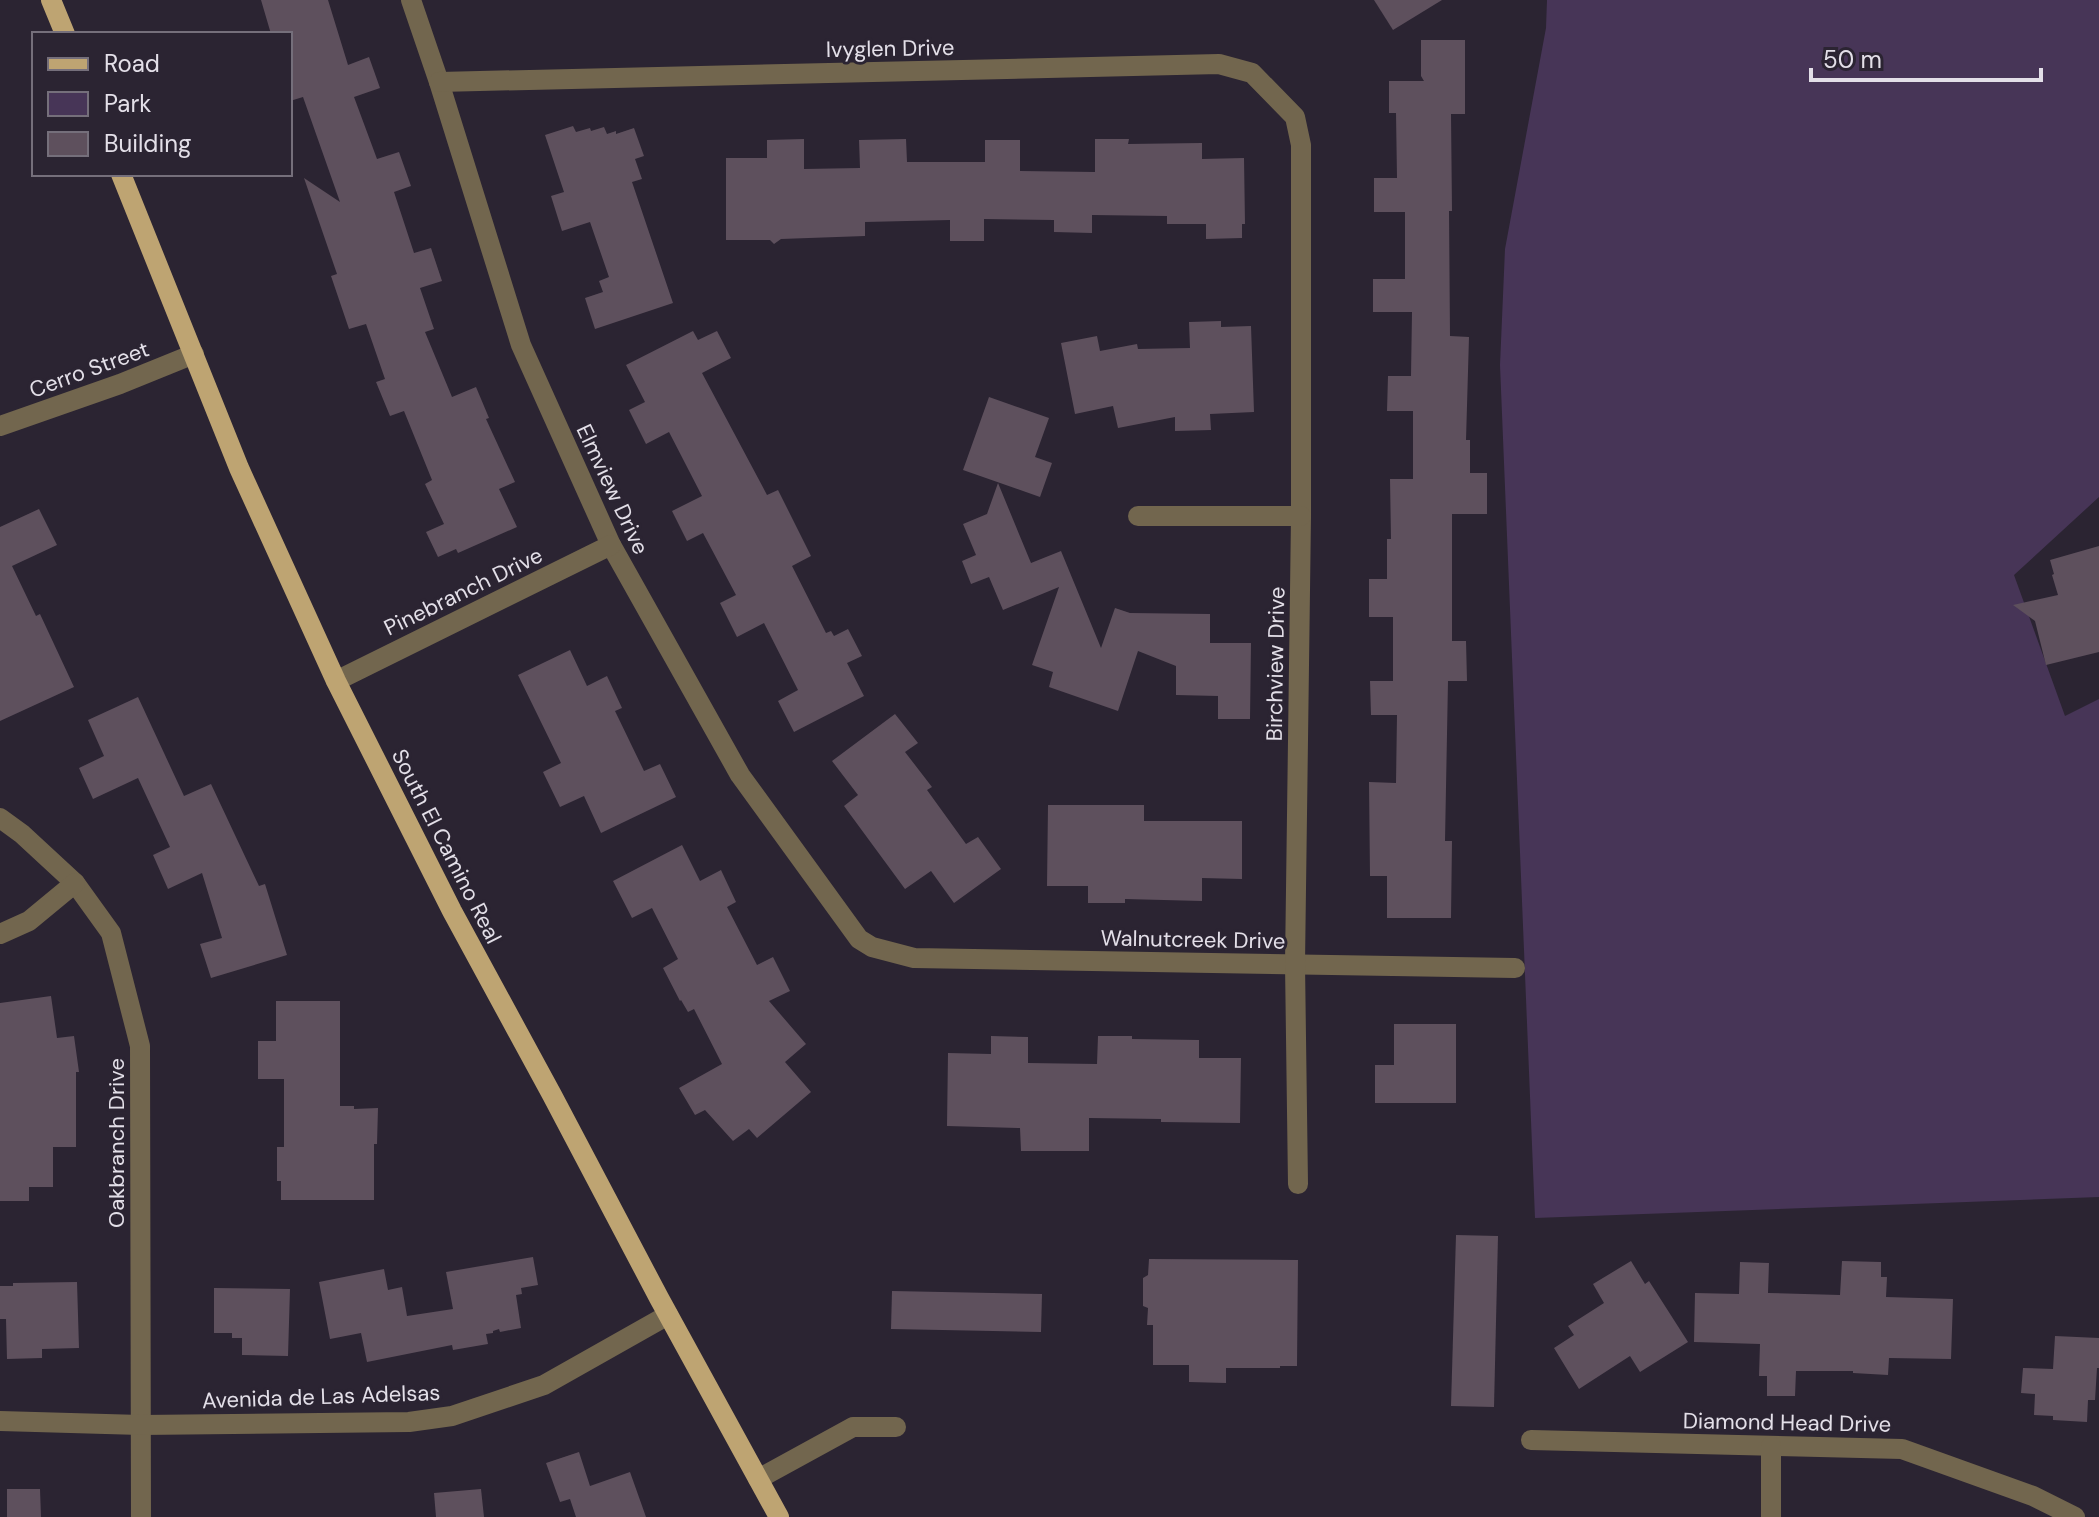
<svg xmlns="http://www.w3.org/2000/svg" width="2099" height="1517" font-family="'DM Sans',sans-serif">
<style>
.green{fill:#473557}
.building{fill:#5e505d}
.lines{fill:none;stroke-linecap:round;stroke-linejoin:round}
.minor{stroke:#72664e;stroke-width:20}
.major{stroke:#bea472;stroke-width:20}
.labels{text-anchor:middle;stroke-width:6;stroke-linejoin:round;paint-order:stroke}
.street-label{font-size:22px;fill:#e3dfe8;stroke:#2b2432}
</style>
<rect width="100%" height="100%" fill="#2b2432"/>
<path class="green" d="M 1547,0 L 2099,0 L 2099,497 L 2014,575 L 2065,716 L 2099,699 L 2099,1197 L 1535,1218 L 1500,365 L 1505,249 L 1546,28 Z"/>
<g class="building">
<path d="M 261,0 L 328,0 L 348,65 L 369,57 L 380,88 L 354,97 L 377,159 L 399,152 L 411,186 L 394,192 L 414,253 L 431,248 L 442,281 L 420,288 L 434,329 L 425,332 L 452,397 L 476,387 L 489,418 L 486,419 L 515,482 L 499,489 L 517,527 L 458,553 L 456,549 L 438,557 L 426,532 L 444,524 L 425,484 L 432,480 L 404,411 L 390,416 L 376,382 L 385,379 L 366,324 L 349,329 L 331,276 L 337,274 L 304,178 L 340,202 L 303,97 L 290,101 L 290,34 L 271,34 Z"/>
<path d="M 1374,0 L 1442,0 L 1393,30 Z"/>
<path d="M 1421,40 L 1465,40 L 1465,114 L 1451,114 L 1452,211 L 1449,211 L 1450,336 L 1469,337 L 1466,440 L 1470,440 L 1470,473 L 1487,473 L 1487,514 L 1452,514 L 1452,641 L 1466,641 L 1467,681 L 1448,681 L 1445,841 L 1452,841 L 1451,918 L 1387,918 L 1387,876 L 1370,876 L 1369,782 L 1396,783 L 1397,715 L 1371,715 L 1370,681 L 1393,681 L 1393,617 L 1369,617 L 1369,579 L 1387,579 L 1387,539 L 1391,539 L 1390,479 L 1413,479 L 1413,411 L 1387,411 L 1388,376 L 1411,376 L 1412,312 L 1373,312 L 1373,279 L 1405,279 L 1405,212 L 1374,212 L 1374,178 L 1397,178 L 1396,113 L 1389,113 L 1389,81 L 1424,81 L 1421,76 Z"/>
<path d="M 573,126 L 576,132 L 590,128 L 591,131 L 604,127 L 607,134 L 616,131 L 616,134 L 634,128 L 644,156 L 635,159 L 642,179 L 632,182 L 673,303 L 595,329 L 585,298 L 603,292 L 599,281 L 609,277 L 590,222 L 562,231 L 551,196 L 564,192 L 545,135 Z"/>
<path d="M 804,139 L 804,169 L 860,168 L 859,140 L 906,139 L 907,162 L 985,162 L 985,140 L 1020,140 L 1020,171 L 1095,172 L 1095,139 L 1129,139 L 1128,144 L 1202,143 L 1202,159 L 1244,158 L 1245,224 L 1242,224 L 1242,238 L 1206,239 L 1206,224 L 1167,224 L 1167,216 L 1092,215 L 1092,233 L 1054,232 L 1054,220 L 984,219 L 984,241 L 950,241 L 950,220 L 865,222 L 865,236 L 781,239 L 774,244 L 770,240 L 726,240 L 726,158 L 767,158 L 767,140 Z"/>
<path d="M 1221,321 L 1221,327 L 1251,326 L 1254,412 L 1210,414 L 1211,430 L 1175,431 L 1175,417 L 1118,428 L 1113,406 L 1075,414 L 1061,343 L 1097,336 L 1100,351 L 1137,344 L 1138,349 L 1190,348 L 1189,322 Z"/>
<path d="M 693,331 L 698,340 L 717,331 L 731,358 L 702,373 L 767,495 L 778,490 L 811,556 L 792,566 L 826,633 L 831,631 L 834,636 L 848,629 L 862,656 L 847,663 L 864,696 L 794,732 L 778,701 L 798,690 L 764,623 L 737,637 L 720,603 L 736,595 L 703,533 L 687,541 L 672,511 L 702,496 L 669,432 L 646,444 L 629,410 L 645,402 L 626,365 Z"/>
<path d="M 989,397 L 1049,418 L 1035,457 L 1052,463 L 1040,497 L 963,470 Z"/>
<path d="M 998,483 L 1031,563 L 1061,551 L 1101,648 L 1115,608 L 1130,613 L 1210,614 L 1210,643 L 1251,643 L 1250,719 L 1218,719 L 1218,696 L 1176,695 L 1176,666 L 1138,651 L 1118,711 L 1049,687 L 1053,672 L 1032,665 L 1059,587 L 1003,610 L 989,577 L 971,584 L 962,561 L 976,555 L 963,524 L 987,514 Z"/>
<path d="M 39,509 L 57,545 L 12,566 L 36,616 L 40,614 L 74,687 L 0,721 L 0,527 Z"/>
<path d="M 2099,546 L 2099,652 L 2046,665 L 2035,621 L 2013,605 L 2058,595 L 2052,575 L 2054,574 L 2050,560 Z"/>
<path d="M 570,650 L 587,686 L 607,676 L 622,708 L 615,711 L 644,771 L 660,764 L 676,797 L 601,833 L 584,796 L 560,807 L 543,772 L 561,763 L 518,675 Z"/>
<path d="M 138,697 L 184,796 L 211,784 L 259,886 L 265,884 L 287,955 L 211,978 L 200,944 L 222,938 L 202,873 L 168,889 L 153,855 L 170,847 L 138,778 L 93,799 L 79,768 L 104,756 L 88,720 Z"/>
<path d="M 895,714 L 918,743 L 905,752 L 932,787 L 927,790 L 966,844 L 978,837 L 1001,869 L 954,903 L 931,871 L 905,889 L 844,806 L 858,795 L 832,761 Z"/>
<path d="M 1048,805 L 1144,805 L 1144,821 L 1242,821 L 1242,879 L 1202,878 L 1202,901 L 1125,899 L 1125,903 L 1088,903 L 1088,886 L 1047,886 Z"/>
<path d="M 682,845 L 700,881 L 721,870 L 736,902 L 727,907 L 757,965 L 773,957 L 790,991 L 769,1001 L 806,1044 L 785,1062 L 811,1092 L 757,1138 L 749,1129 L 733,1141 L 705,1110 L 695,1115 L 679,1088 L 722,1064 L 694,1009 L 688,1012 L 681,1000 L 680,1001 L 663,968 L 678,959 L 652,908 L 632,918 L 613,881 Z"/>
<path d="M 51,996 L 57,1038 L 74,1036 L 79,1072 L 76,1072 L 76,1147 L 53,1147 L 53,1187 L 29,1187 L 29,1201 L 0,1201 L 0,1003 Z"/>
<path d="M 276,1001 L 340,1001 L 340,1106 L 354,1106 L 354,1109 L 378,1108 L 377,1144 L 374,1144 L 374,1200 L 281,1200 L 281,1181 L 277,1181 L 277,1147 L 284,1147 L 284,1079 L 258,1079 L 258,1041 L 276,1041 Z"/>
<path d="M 1394,1024 L 1456,1024 L 1456,1103 L 1375,1103 L 1375,1065 L 1394,1065 Z"/>
<path d="M 991,1036 L 1028,1037 L 1028,1063 L 1097,1064 L 1098,1036 L 1132,1036 L 1132,1039 L 1199,1040 L 1199,1058 L 1241,1058 L 1240,1123 L 1161,1122 L 1161,1119 L 1089,1118 L 1089,1151 L 1021,1151 L 1020,1128 L 947,1126 L 948,1053 L 991,1054 Z"/>
<path d="M 1456,1235 L 1498,1236 L 1494,1407 L 1451,1406 Z"/>
<path d="M 533,1257 L 538,1285 L 521,1288 L 522,1294 L 516,1295 L 521,1328 L 500,1332 L 499,1329 L 493,1331 L 493,1333 L 486,1334 L 488,1344 L 453,1350 L 452,1345 L 367,1362 L 361,1333 L 330,1339 L 319,1282 L 384,1269 L 388,1290 L 402,1287 L 407,1316 L 453,1309 L 446,1272 Z"/>
<path d="M 1149,1259 L 1298,1260 L 1297,1366 L 1280,1366 L 1280,1368 L 1226,1368 L 1226,1383 L 1189,1382 L 1189,1365 L 1153,1365 L 1153,1325 L 1147,1325 L 1148,1308 L 1143,1306 L 1143,1278 L 1148,1275 Z"/>
<path d="M 1631,1261 L 1645,1284 L 1649,1281 L 1688,1342 L 1640,1372 L 1630,1356 L 1579,1389 L 1554,1348 L 1574,1335 L 1568,1326 L 1604,1303 L 1593,1284 Z"/>
<path d="M 1842,1261 L 1881,1262 L 1881,1277 L 1887,1277 L 1886,1297 L 1953,1299 L 1951,1359 L 1889,1358 L 1888,1375 L 1853,1373 L 1853,1371 L 1796,1371 L 1795,1396 L 1767,1396 L 1767,1376 L 1759,1376 L 1760,1344 L 1694,1342 L 1695,1293 L 1739,1294 L 1740,1262 L 1769,1263 L 1768,1293 L 1840,1295 Z"/>
<path d="M 77,1282 L 79,1348 L 42,1349 L 42,1358 L 7,1359 L 6,1319 L 0,1319 L 0,1286 L 13,1286 L 13,1283 Z"/>
<path d="M 214,1288 L 290,1289 L 288,1356 L 242,1355 L 242,1338 L 232,1338 L 232,1333 L 214,1333 Z"/>
<path d="M 892,1291 L 1042,1294 L 1041,1332 L 891,1329 Z"/>
<path d="M 2055,1336 L 2099,1338 L 2099,1368 L 2097,1368 L 2095,1400 L 2088,1400 L 2087,1422 L 2053,1420 L 2053,1416 L 2034,1415 L 2035,1394 L 2021,1393 L 2023,1368 L 2053,1369 Z"/>
<path d="M 579,1452 L 590,1486 L 630,1472 L 646,1517 L 576,1517 L 570,1499 L 560,1502 L 546,1463 Z"/>
<path d="M 7,1489 L 40,1489 L 41,1517 L 7,1517 Z"/>
<path d="M 481,1489 L 484,1517 L 436,1517 L 434,1493 Z"/>
</g>
<g class="lines">
<g class="minor">
<path d="M 411,0 L 439,82 L 521,345 L 611,545 L 740,775 L 859,939 L 872,947 L 914,958 L 1515,968"/>
<path d="M 439,82 L 1219,64 L 1252,73 L 1295,117 L 1301,145 L 1301,516 L 1295,964 L 1298,1184"/>
<path d="M 0,426 L 120,384 L 194,354"/>
<path d="M 1138,516 L 1301,516"/>
<path d="M 336,681 L 611,545"/>
<path d="M 0,818 L 22,834 L 75,883 L 111,933 L 140,1046 L 141,1517"/>
<path d="M 0,934 L 29,921 L 75,883"/>
<path d="M 0,1421 L 141,1425 L 409,1422 L 452,1416 L 544,1385 L 668,1315"/>
<path d="M 1531,1440 L 1902,1449 L 2033,1496 L 2075,1517"/>
<path d="M 758,1479 L 853,1427 L 896,1427"/>
<path d="M 1771,1517 L 1771,1446"/>
</g>
<g class="major">
<path d="M 51,0 L 65,34"/>
<path d="M 121,174 L 239,468 L 336,681 L 452,911 L 552,1095 L 659,1298 L 779,1517"/>
</g>
</g>
<g class="labels">
<g class="street-label">
<text transform="translate(890 48) rotate(-1)" y="8">Ivyglen Drive</text>
<text transform="translate(89 369) rotate(-20)" y="8">Cerro Street</text>
<text transform="translate(613 489) rotate(65)" y="8">Elmview Drive</text>
<text transform="translate(463 591) rotate(-26)" y="8">Pinebranch Drive</text>
<text transform="translate(1275 664) rotate(-89)" y="8">Birchview Drive</text>
<text transform="translate(447 846) rotate(63)" y="8">South El Camino Real</text>
<text transform="translate(1193 939) rotate(1)" y="8">Walnutcreek Drive</text>
<text transform="translate(116 1143) rotate(-90)" y="8">Oakbranch Drive</text>
<text transform="translate(321 1396) rotate(-2)" y="8">Avenida de Las Adelsas</text>
<text transform="translate(1787 1422) rotate(1)" y="8">Diamond Head Drive</text>
</g>
</g>
<rect x="32" y="32" width="260" height="144" fill="#2b2432" stroke="#756f7b" stroke-width="2"/>
<rect x="48" y="58" width="40" height="12" fill="#bea472" stroke="#756f7b" stroke-width="2"/>
<text x="104" y="72" font-size="24" fill="#e3dfe8">Road</text>
<rect x="48" y="92" width="40" height="24" fill="#473557" stroke="#756f7b" stroke-width="2"/>
<text x="104" y="112" font-size="24" fill="#e3dfe8">Park</text>
<rect x="48" y="132" width="40" height="24" fill="#5e505d" stroke="#756f7b" stroke-width="2"/>
<text x="104" y="152" font-size="24" fill="#e3dfe8">Building</text>
<path d="M1811 68v12h230v-12" fill="none" stroke="#e3dfe8" stroke-width="4"/>
<text x="1823" y="68" font-size="24" fill="#e3dfe8" stroke="#2b2432" stroke-width="6" paint-order="stroke">50 m</text>
</svg>
